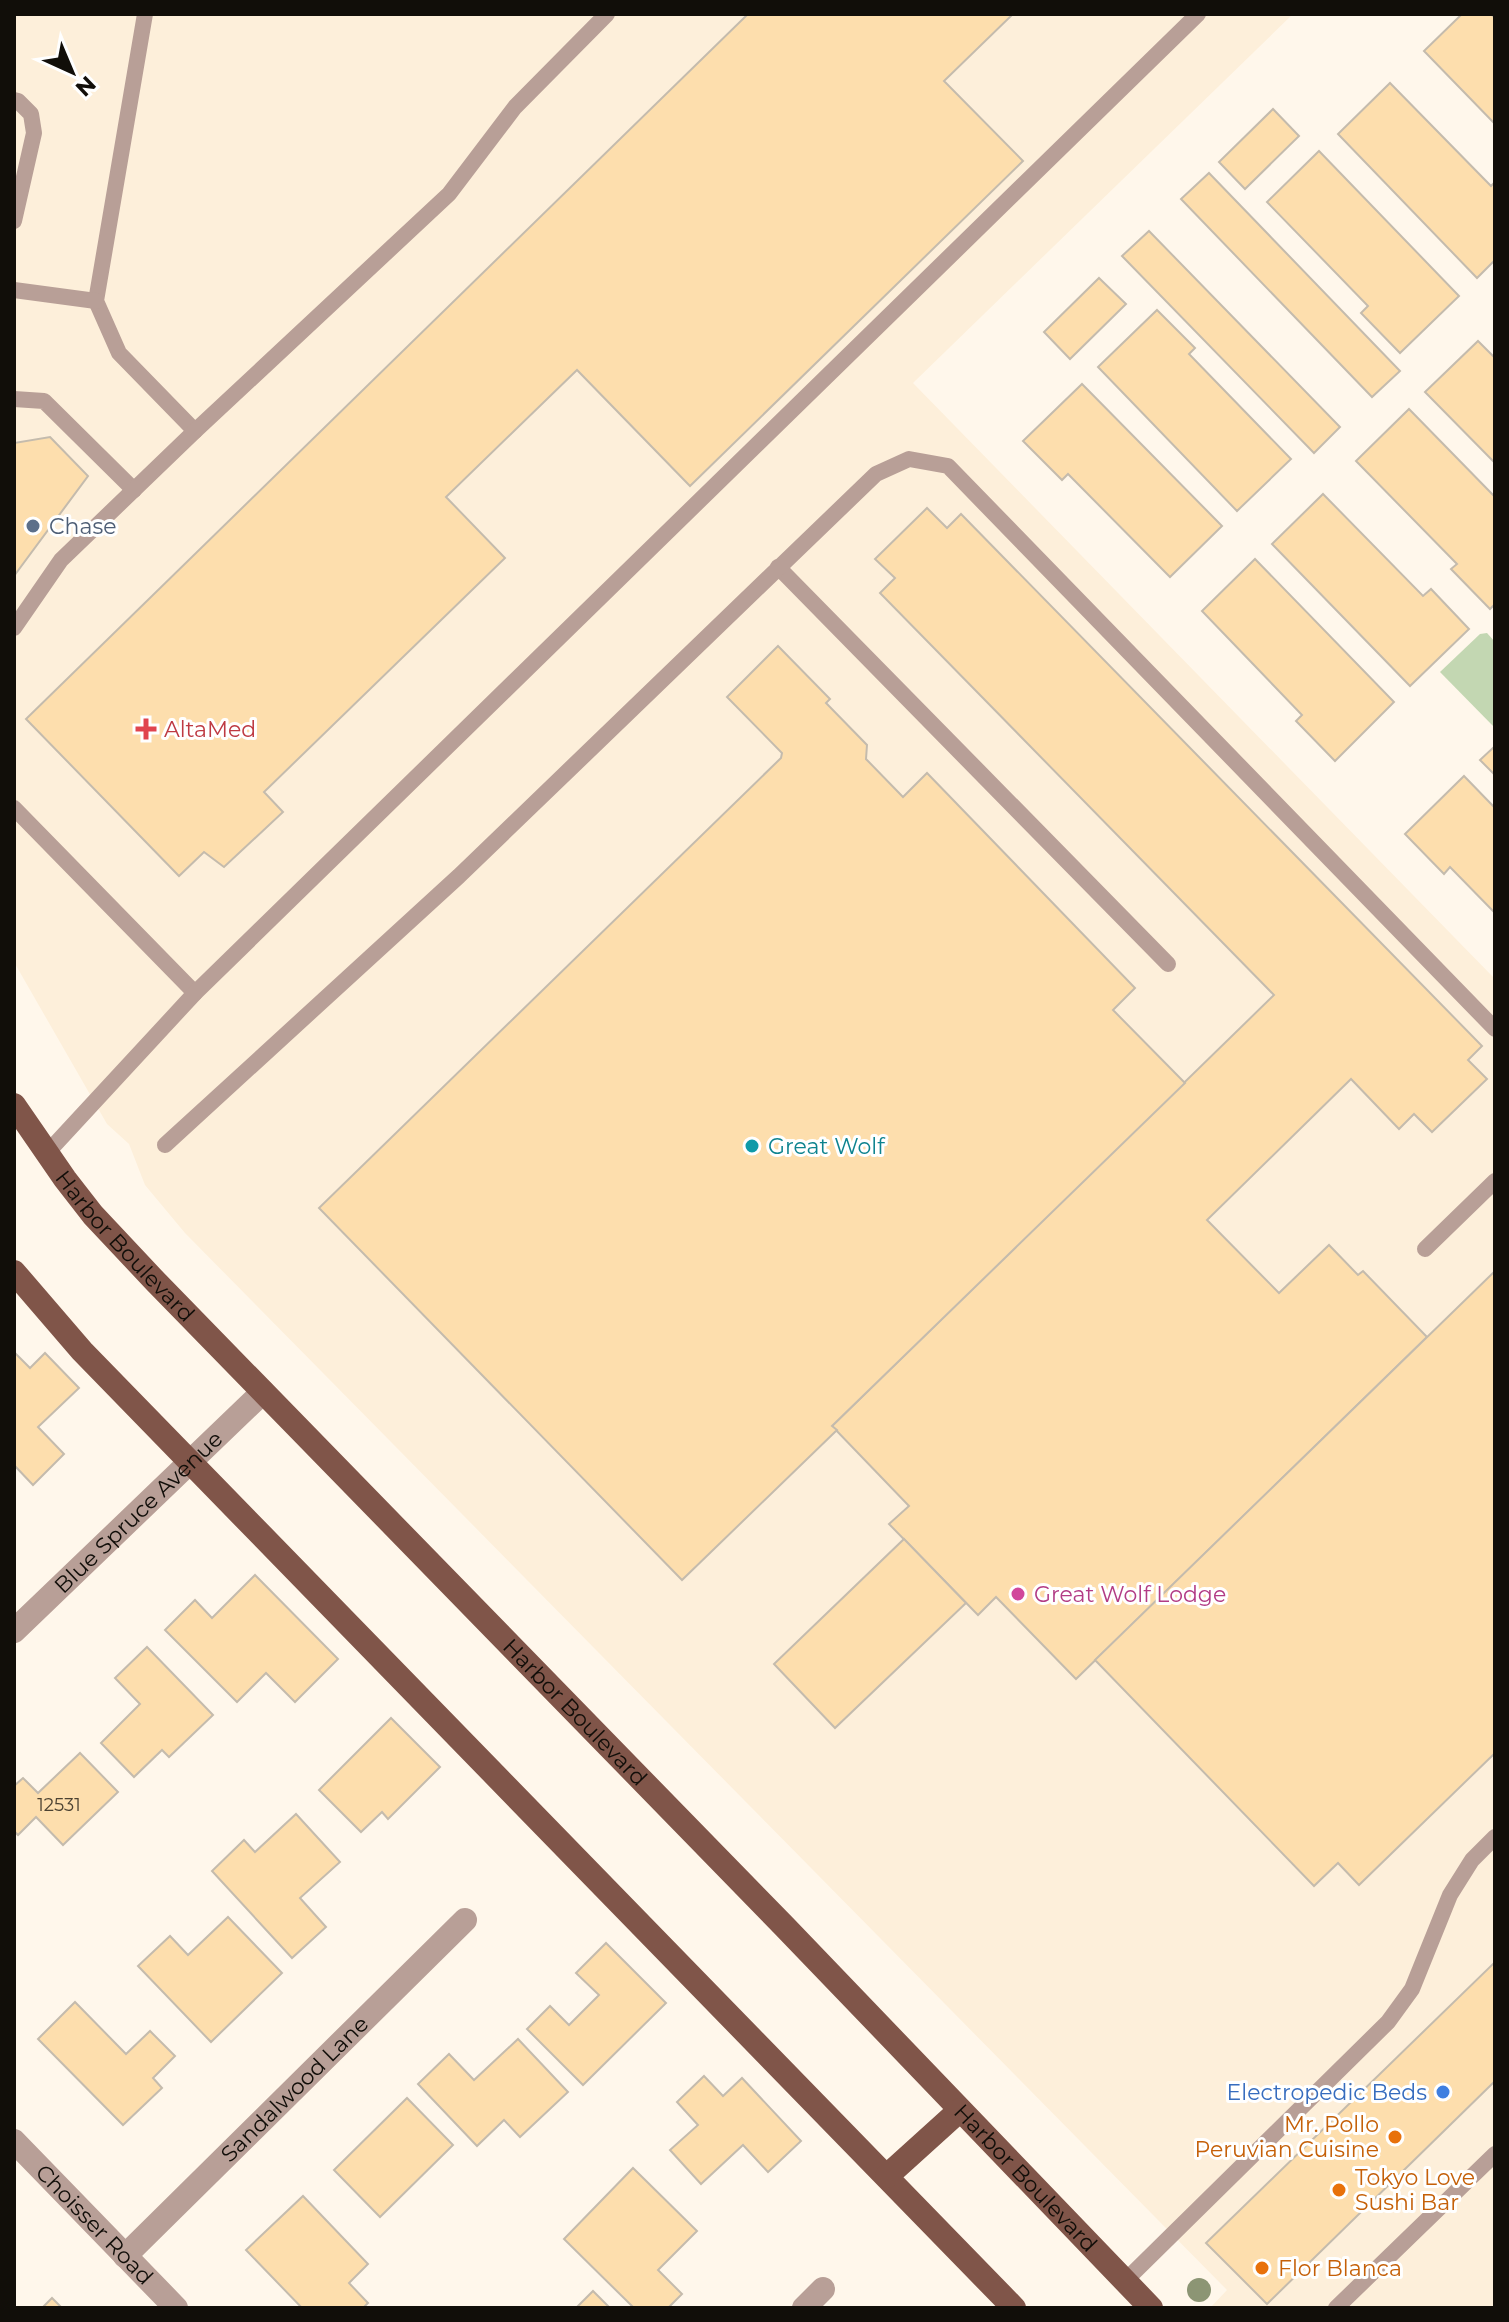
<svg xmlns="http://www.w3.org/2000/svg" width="1509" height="2322" font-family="Montserrat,sans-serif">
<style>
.built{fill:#fdefda}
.green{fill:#c3d7b2}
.building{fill:#fddead;stroke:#c4bbad;stroke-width:2}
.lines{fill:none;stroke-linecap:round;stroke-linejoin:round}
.lane{stroke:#b89f97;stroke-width:16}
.street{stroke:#b89f97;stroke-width:24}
.primary{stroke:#805549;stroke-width:24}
.tree{fill:#8c9574}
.service-dot{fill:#5c6f8a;stroke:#fff;stroke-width:3}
.health-dot{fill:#e0444e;stroke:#fff;stroke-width:3}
.culture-dot{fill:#0f9aa8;stroke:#fff;stroke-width:3}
.hotel-dot{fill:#d1479c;stroke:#fff;stroke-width:3}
.shop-dot{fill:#3f7fe0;stroke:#fff;stroke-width:3}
.food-dot{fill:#e8710a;stroke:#fff;stroke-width:3}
.labels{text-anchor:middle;stroke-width:6;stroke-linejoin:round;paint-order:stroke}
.number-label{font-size:18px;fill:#4c4232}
.service-label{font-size:22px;fill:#4e5e75;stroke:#fff;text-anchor:start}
.health-label{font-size:22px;fill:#be3a42;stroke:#fff;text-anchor:start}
.culture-label{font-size:22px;fill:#0d838f;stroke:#fff;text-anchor:start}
.street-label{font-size:22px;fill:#110e09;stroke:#fff}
.hotel-label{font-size:22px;fill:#b23c85;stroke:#fff;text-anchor:start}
.shop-label{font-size:22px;fill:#366cbe;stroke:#fff;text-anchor:end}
.food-label{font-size:22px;fill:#c56008;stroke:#fff;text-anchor:start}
</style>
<rect width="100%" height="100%" fill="#fff7eb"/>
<path class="built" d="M 14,14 L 1293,14 L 913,383 L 1495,979 L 1495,2308 L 1210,2308 L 1227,2290 L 185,1233 L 145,1185 L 129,1144 L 107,1124 L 14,962 Z"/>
<path class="green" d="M 1487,633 L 1495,642 L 1495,728 L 1440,672 L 1480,634 Z"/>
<g class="building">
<path d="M 748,14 L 1013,14 L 944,81 L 1023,161 L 690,486 L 577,370 L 446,497 L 505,558 L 264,792 L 283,812 L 224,867 L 204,852 L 179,876 L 26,719 Z"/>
<path d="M 1462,14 L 1491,14 L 1495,18 L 1495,124 L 1424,51 Z"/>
<path d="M 1390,83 L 1491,186 L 1495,182 L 1495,260 L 1477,278 L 1338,134 Z"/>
<path d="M 1273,109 L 1299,136 L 1245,189 L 1219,162 Z"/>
<path d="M 1319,151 L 1459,296 L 1400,353 L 1361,313 L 1368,306 L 1267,202 Z"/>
<path d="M 1209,173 L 1400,371 L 1372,397 L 1181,199 Z"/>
<path d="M 1149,231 L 1340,427 L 1314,453 L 1122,256 Z"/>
<path d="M 1099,278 L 1126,304 L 1070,359 L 1044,332 Z"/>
<path d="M 1157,310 L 1195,348 L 1189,354 L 1291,459 L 1237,511 L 1098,367 Z"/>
<path d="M 1478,341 L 1495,358 L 1495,463 L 1425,392 Z"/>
<path d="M 1082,384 L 1222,526 L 1170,577 L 1068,474 L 1062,480 L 1023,441 Z"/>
<path d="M 1409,409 L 1495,497 L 1495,604 L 1490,609 L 1451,569 L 1457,564 L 1356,461 Z"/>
<path d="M 50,437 L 88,476 L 14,576 L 14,443 Z"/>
<path d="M 1323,494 L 1423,596 L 1431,589 L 1469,629 L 1410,686 L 1272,544 Z"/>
<path d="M 927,508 L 947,528 L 961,514 L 1482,1046 L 1468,1060 L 1487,1079 L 1432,1132 L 1414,1114 L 1399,1129 L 1351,1079 L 1207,1220 L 1279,1293 L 1329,1245 L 1358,1275 L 1363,1271 L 1427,1337 L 1076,1679 L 996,1597 L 978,1615 L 889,1524 L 909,1506 L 832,1426 L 1274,995 L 880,593 L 895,578 L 875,559 Z"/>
<path d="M 1255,559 L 1394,702 L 1335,761 L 1296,721 L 1302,715 L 1202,611 Z"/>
<path d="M 778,646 L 830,699 L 826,703 L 867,745 L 866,759 L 903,797 L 927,773 L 1135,988 L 1113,1010 L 1185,1083 L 832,1426 L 837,1430 L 682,1580 L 319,1208 L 781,758 L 782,753 L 727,697 Z"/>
<path d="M 1495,746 L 1495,775 L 1480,760 Z"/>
<path d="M 1464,776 L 1495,808 L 1495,913 L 1450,867 L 1444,874 L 1405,834 Z"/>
<path d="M 1495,1271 L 1495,1753 L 1359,1885 L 1338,1863 L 1314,1886 L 1095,1660 Z"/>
<path d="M 14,1352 L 30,1368 L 45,1353 L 79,1388 L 38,1427 L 64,1454 L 33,1485 L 14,1465 Z"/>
<path d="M 904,1539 L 966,1603 L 835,1728 L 774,1664 Z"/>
<path d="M 255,1575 L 338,1659 L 295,1702 L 266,1673 L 237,1702 L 165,1630 L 195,1600 L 212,1618 Z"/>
<path d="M 147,1647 L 213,1715 L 169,1757 L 162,1750 L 134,1777 L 101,1743 L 140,1704 L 115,1678 Z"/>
<path d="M 391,1718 L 440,1767 L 388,1819 L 382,1812 L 361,1832 L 319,1790 Z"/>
<path d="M 80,1753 L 118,1792 L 63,1845 L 36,1817 L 18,1835 L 14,1831 L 14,1786 L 23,1778 L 38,1793 Z"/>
<path d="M 296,1814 L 340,1862 L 300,1898 L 326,1927 L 292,1958 L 212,1871 L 244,1840 L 255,1852 Z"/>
<path d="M 228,1917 L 282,1973 L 211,2042 L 138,1966 L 170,1936 L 188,1955 Z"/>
<path d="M 606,1943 L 666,2003 L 583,2085 L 527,2029 L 550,2006 L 569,2025 L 599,1995 L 576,1973 Z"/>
<path d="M 1495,1962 L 1495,2081 L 1267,2304 L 1206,2243 Z"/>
<path d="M 75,2002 L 126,2054 L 150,2031 L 175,2056 L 153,2078 L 162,2088 L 123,2125 L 38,2039 Z"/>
<path d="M 518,2039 L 568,2092 L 520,2137 L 504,2120 L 477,2146 L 418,2084 L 449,2054 L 474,2080 Z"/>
<path d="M 704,2076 L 723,2096 L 742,2078 L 801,2141 L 768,2172 L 743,2145 L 701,2184 L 670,2150 L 698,2125 L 677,2102 Z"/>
<path d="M 407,2098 L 453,2145 L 380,2217 L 334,2170 Z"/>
<path d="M 633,2168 L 697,2231 L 658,2270 L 682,2294 L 668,2308 L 634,2308 L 564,2239 Z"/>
<path d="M 303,2196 L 368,2264 L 349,2283 L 368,2303 L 363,2308 L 302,2308 L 246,2250 Z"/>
<path d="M 593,2291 L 610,2308 L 576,2308 Z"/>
<path d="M 52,2298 L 62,2308 L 42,2308 Z"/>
</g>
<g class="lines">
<g class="lane">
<path d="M 145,14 L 96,301 L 119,353 L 195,431"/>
<path d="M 14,100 L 18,101 L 31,114 L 34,133 L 14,221"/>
<path d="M 14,290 L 96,301"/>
<path d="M 14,399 L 44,401 L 134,490"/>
<path d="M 778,567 L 1168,964"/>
<path d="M 14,628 L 61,560 L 195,431 L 449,194 L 515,107 L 607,14"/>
<path d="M 14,808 L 195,993"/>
<path d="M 165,1145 L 459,876 L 876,474 L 909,459 L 948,466 L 1495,1029"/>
<path d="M 47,1153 L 195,993 L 1198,14"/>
<path d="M 1425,1249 L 1495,1181"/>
<path d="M 1125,2281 L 1388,2022 L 1412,1989 L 1450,1895 L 1472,1860 L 1495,1837"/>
<path d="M 1336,2308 L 1495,2154"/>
</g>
<g class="street">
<path id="s1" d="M 14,1631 L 263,1392"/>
<path id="s2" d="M 14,2141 L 176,2308"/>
<path id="s3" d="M 125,2256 L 465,1920"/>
<path d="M 804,2308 L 823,2289"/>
</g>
<g class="primary">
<path id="s4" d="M 14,1105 L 65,1179 L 93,1215 L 155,1281 L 784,1926 L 1151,2308"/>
<path d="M 14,1272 L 82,1351 L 1014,2308"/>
<path d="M 887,2176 L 960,2110"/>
</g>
</g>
<circle class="tree" cx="1199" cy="2290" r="12"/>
<circle class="service-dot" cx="33" cy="526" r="8"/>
<path class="health-dot" d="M142 717h8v8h8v8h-8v8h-8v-8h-8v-8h8z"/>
<circle class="culture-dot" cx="752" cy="1146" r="8"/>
<circle class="hotel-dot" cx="1018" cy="1594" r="8"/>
<circle class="shop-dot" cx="1443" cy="2092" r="8"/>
<g class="food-dot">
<circle cx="1395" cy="2137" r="8"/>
<circle cx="1339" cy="2190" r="8"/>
<circle cx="1262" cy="2268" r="8"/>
</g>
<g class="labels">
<g class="number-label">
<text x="59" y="1811">12531</text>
</g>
<g class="service-label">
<text x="49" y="534">Chase</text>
</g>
<g class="health-label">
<text x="164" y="737">AltaMed</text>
</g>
<g class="culture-label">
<text x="768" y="1154">Great Wolf</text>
</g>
<g class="street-label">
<text dy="8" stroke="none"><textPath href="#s4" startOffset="180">Harbor Boulevard</textPath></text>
<text dy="8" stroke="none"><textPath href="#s1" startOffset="172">Blue Spruce Avenue</textPath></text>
<text dy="8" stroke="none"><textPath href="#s4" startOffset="828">Harbor Boulevard</textPath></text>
<text dy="8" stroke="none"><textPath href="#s3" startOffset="238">Sandalwood Lane</textPath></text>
<text dy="8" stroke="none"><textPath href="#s4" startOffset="1476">Harbor Boulevard</textPath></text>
<text dy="8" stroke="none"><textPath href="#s2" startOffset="116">Choisser Road</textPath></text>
</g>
<g class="hotel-label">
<text x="1034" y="1602">Great Wolf Lodge</text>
</g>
<g class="shop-label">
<text x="1427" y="2100">Electropedic Beds</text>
</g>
<g class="food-label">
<text x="1379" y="2132" text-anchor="end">Mr. Pollo<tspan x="1379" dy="25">Peruvian Cuisine</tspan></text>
<text x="1355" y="2185">Tokyo Love<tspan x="1355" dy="25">Sushi Bar</tspan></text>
<text x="1278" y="2276">Flor Blanca</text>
</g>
</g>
<rect width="1509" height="2322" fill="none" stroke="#110e09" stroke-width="32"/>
<g transform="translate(72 72) rotate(136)" stroke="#ffffff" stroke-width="6" paint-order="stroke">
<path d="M0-6L14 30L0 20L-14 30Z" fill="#110e09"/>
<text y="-12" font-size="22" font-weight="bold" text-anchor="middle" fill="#110e09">N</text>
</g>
</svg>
